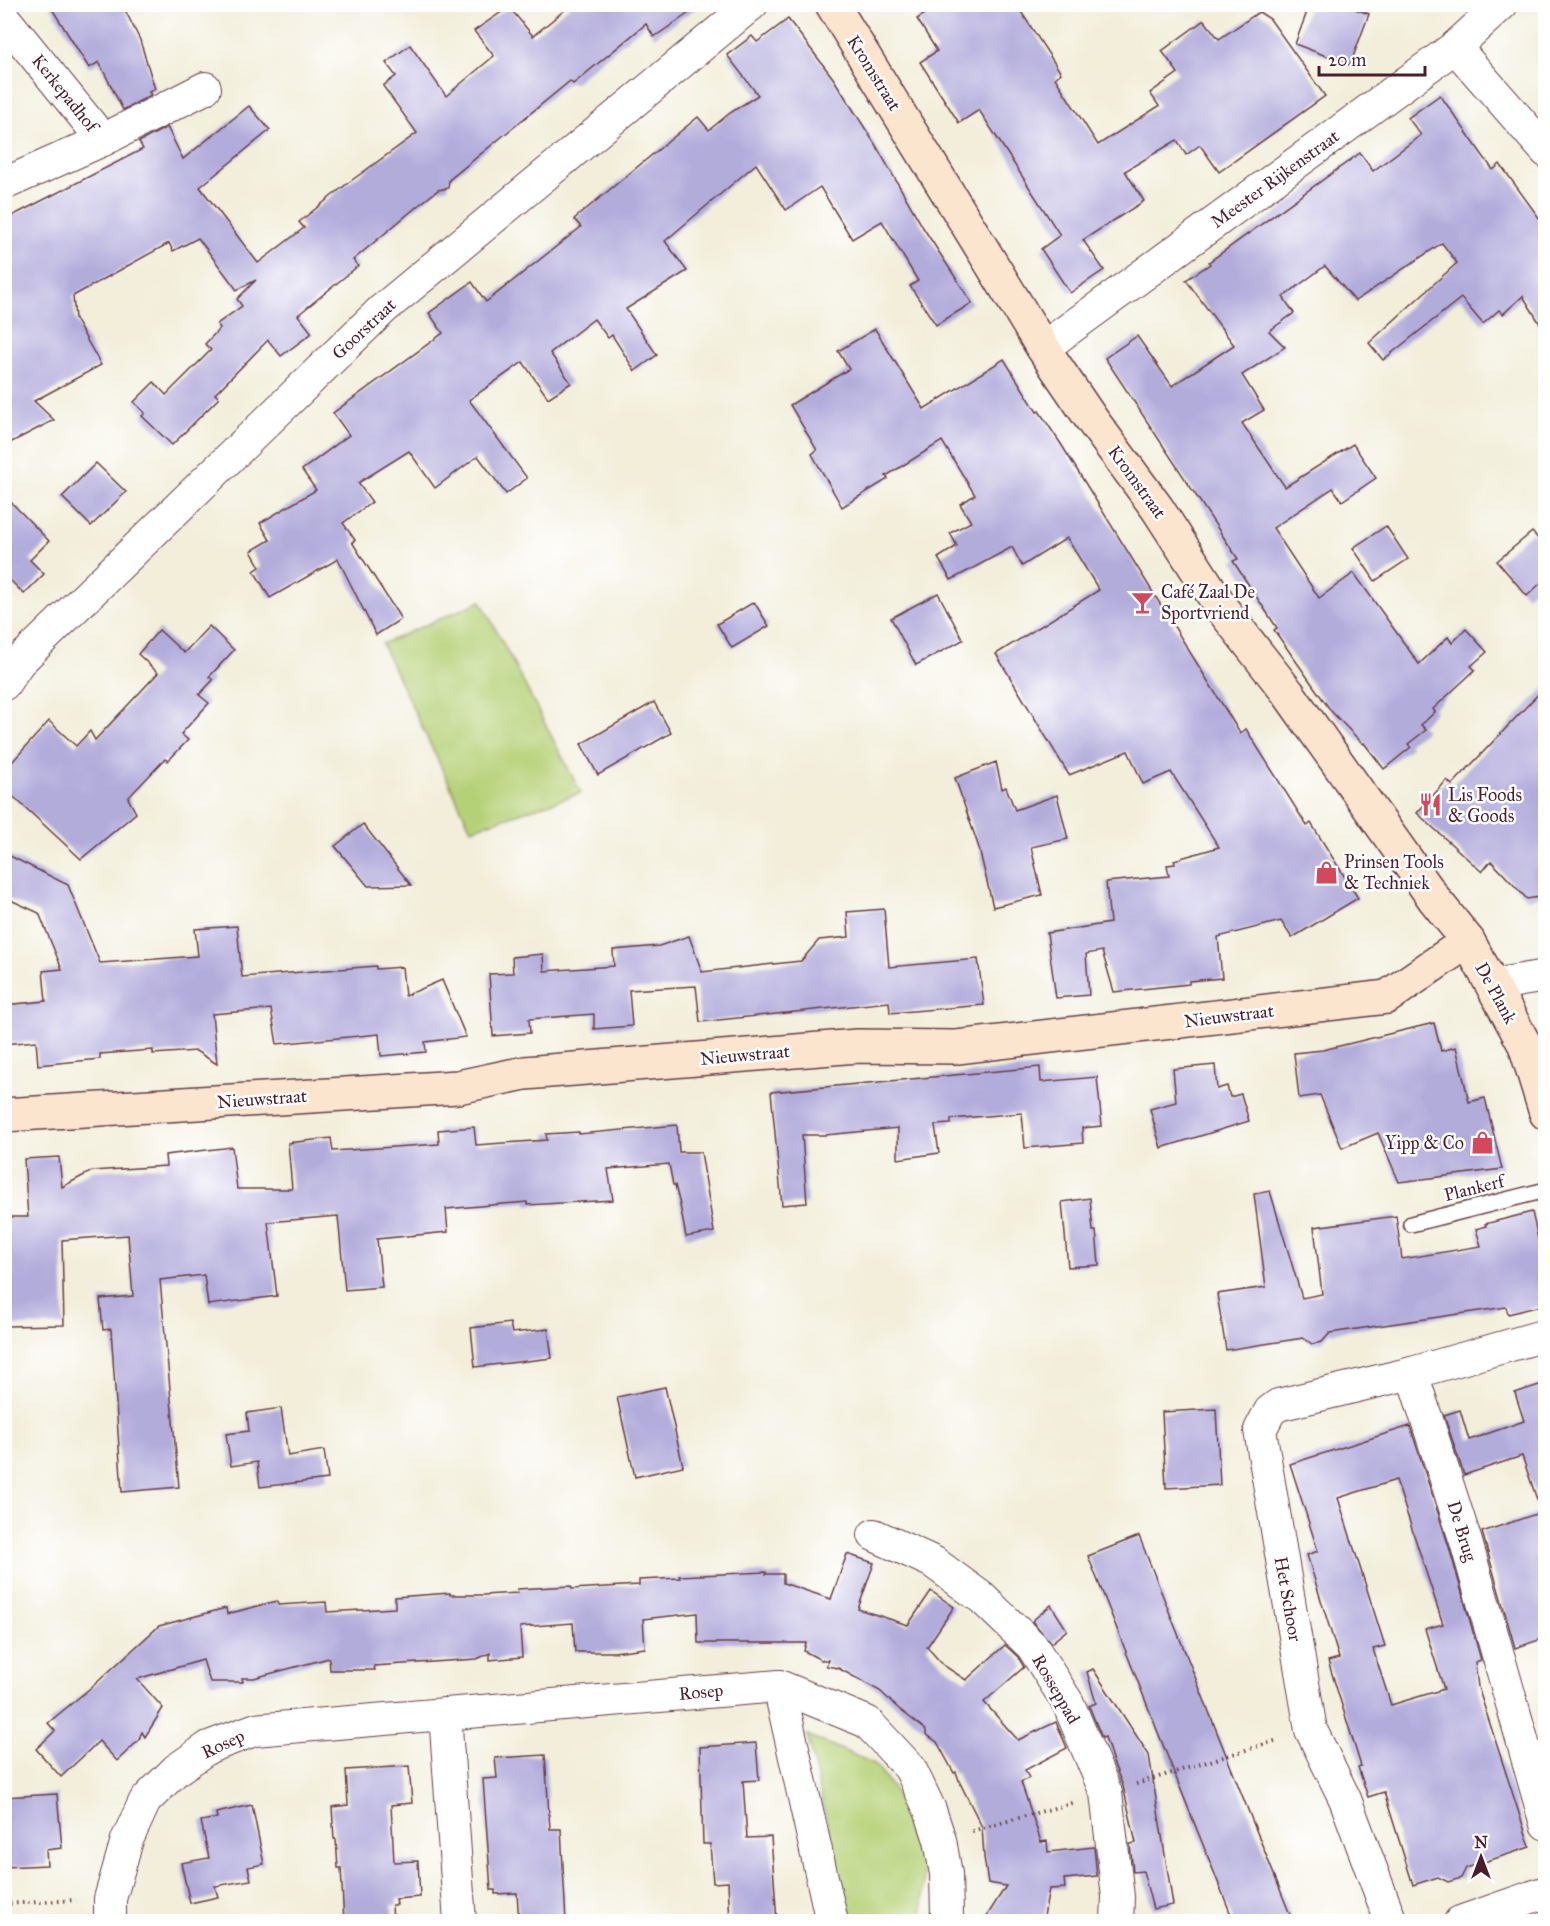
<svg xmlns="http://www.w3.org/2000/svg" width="1550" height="1926" font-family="'IM FELL Great Primer',serif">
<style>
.green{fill:#b5d177;stroke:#807851;stroke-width:1.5}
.building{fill:#b2acdb;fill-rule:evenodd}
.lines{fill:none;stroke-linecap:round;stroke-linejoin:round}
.lane-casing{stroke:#633e45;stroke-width:18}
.street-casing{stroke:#633e45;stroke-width:34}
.secondary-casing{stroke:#633e45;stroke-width:36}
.path{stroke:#633e45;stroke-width:4;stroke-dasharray:1.5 4.5;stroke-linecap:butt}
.lane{stroke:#fff;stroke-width:15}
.street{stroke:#fff;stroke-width:32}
.secondary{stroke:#fbe5cf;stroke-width:33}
.labels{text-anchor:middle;stroke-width:5;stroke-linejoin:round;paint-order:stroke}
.street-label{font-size:18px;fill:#4a1f2b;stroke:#fff}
.poi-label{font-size:18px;fill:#4a1f2b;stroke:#fff;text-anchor:start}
</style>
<rect width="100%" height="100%" fill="#fff"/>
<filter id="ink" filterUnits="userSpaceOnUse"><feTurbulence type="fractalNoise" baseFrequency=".0167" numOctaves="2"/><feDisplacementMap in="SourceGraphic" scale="12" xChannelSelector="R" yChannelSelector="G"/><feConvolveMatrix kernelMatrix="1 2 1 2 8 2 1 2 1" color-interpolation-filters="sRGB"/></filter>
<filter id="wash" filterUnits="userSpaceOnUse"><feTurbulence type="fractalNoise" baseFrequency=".008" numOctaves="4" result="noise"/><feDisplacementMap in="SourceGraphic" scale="24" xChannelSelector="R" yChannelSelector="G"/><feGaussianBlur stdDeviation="1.35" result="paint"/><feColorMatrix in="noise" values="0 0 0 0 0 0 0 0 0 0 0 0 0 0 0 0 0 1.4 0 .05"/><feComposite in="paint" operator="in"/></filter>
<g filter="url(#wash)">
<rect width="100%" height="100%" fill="#f2eeda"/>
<g class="green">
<path d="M 481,601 L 581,793 L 471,829 L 382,644 Z"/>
<path d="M 807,1735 L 875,1764 L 906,1807 L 924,1863 L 923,1909 L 919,1921 L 850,1921 Z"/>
</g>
<g id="blocks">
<g class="building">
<path d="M 49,4 L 122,4 L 140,40 L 155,89 L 149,92 L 151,95 L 123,110 L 99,62 L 89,68 Z"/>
<path d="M 572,4 L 702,4 L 654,37 L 646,24 L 573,84 L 570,81 L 449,180 L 448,188 L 438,190 L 414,209 L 353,260 L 358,266 L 298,315 L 312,333 L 281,356 L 268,340 L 215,394 L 219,398 L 172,445 L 142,416 L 145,413 L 134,402 L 154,382 L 166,395 L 211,350 L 205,344 L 220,328 L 217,324 L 242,306 L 237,299 L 256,280 L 237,290 L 198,238 L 173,251 L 169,243 L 73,296 L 75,319 L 101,365 L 34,401 L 54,420 L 4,446 L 4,220 L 143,149 L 139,142 L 167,127 L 183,159 L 249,106 L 270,130 L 200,187 L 258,263 L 304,228 L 299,222 L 348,183 L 417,133 L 383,86 L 396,76 L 386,63 L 410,45 L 446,96 L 494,56 L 474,31 L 509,7 L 533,36 Z"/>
<path d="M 940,4 L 1016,4 L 1061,73 L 1055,78 L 1098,145 L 1159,106 L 1150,93 L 1178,73 L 1162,51 L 1204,20 L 1219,39 L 1259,12 L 1270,19 L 1325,96 L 1219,172 L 1200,145 L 1186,155 L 1177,140 L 1125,171 L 1144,201 L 1083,240 L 1104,270 L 1070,293 L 1041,249 L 1060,235 L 1020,173 L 979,110 L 959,123 L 920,62 L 937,51 L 917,19 Z"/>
<path d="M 1310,4 L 1342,4 L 1369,14 L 1350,65 L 1295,44 Z"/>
<path d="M 788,19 L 833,78 L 875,144 L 924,229 L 972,303 L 936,325 L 910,286 L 918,281 L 882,221 L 852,239 L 820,187 L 786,210 L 756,164 L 665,241 L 687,271 L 626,309 L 657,355 L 635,371 L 612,335 L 608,338 L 594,319 L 550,353 L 571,383 L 548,398 L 523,362 L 469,400 L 527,478 L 506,494 L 478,456 L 435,488 L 409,451 L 358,483 L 372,502 L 343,523 L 355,540 L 352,542 L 401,619 L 376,635 L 338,559 L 270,598 L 254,571 L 260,567 L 251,551 L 270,540 L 260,523 L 316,490 L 302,470 L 349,435 L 333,413 L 443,333 L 429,313 L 472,282 L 486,302 L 581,227 L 574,219 L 698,117 L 709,130 L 730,113 L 758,95 L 727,55 L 752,36 L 757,42 Z"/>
<path d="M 1440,95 L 1493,170 L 1500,164 L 1545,226 L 1545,332 L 1523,296 L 1503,314 L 1499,310 L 1483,324 L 1461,298 L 1383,360 L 1369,343 L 1457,263 L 1442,243 L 1355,301 L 1325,266 L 1283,297 L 1294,313 L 1269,331 L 1285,347 L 1242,375 L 1264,410 L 1242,423 L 1285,487 L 1353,444 L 1376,478 L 1342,501 L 1333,488 L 1273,528 L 1319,598 L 1354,573 L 1419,664 L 1448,637 L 1452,643 L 1466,629 L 1487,652 L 1471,666 L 1475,670 L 1433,709 L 1435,712 L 1421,725 L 1426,730 L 1408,744 L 1411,747 L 1384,769 L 1364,743 L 1363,744 L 1331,711 L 1274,630 L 1277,628 L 1233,561 L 1238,559 L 1105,358 L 1137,336 L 1172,386 L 1234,345 L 1186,280 L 1210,264 L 1209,262 L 1360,153 L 1373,171 L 1421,135 L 1408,118 Z"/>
<path d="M 875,329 L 924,409 L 1004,359 L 1037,412 L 1039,411 L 1061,444 L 1240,733 L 1246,729 L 1307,826 L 1311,823 L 1358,898 L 1292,938 L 1281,921 L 1218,937 L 1222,978 L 1189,981 L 1189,984 L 1114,992 L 1102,951 L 1086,954 L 1089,995 L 1056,998 L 1047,933 L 1110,923 L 1106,882 L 1169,876 L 1167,865 L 1175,864 L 1174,860 L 1219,847 L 1171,772 L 1143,784 L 1128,751 L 1069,775 L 996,654 L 1099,590 L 1067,538 L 1022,566 L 1012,547 L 951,580 L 938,558 L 957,546 L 950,533 L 971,522 L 960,504 L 975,495 L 942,441 L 886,476 L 888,479 L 842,507 L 812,454 L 817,450 L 790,405 L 849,369 L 838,351 Z"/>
<path d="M 96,463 L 126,492 L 91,526 L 62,497 Z"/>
<path d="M 4,495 L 49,541 L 30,560 L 44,574 L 24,594 L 10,580 L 4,585 Z"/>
<path d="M 1386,526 L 1408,559 L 1375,581 L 1353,548 Z"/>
<path d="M 1532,532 L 1545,546 L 1545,579 L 1527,596 L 1497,561 Z"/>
<path d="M 938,593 L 963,640 L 916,665 L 891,618 Z"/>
<path d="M 754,602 L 769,626 L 732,648 L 717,624 Z"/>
<path d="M 209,626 L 234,650 L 209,677 L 213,680 L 199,695 L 209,703 L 181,734 L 188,740 L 168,761 L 165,759 L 128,798 L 136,813 L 81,859 L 4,788 L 4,771 L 49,721 L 76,746 L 90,731 L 95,740 L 158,673 L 138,654 L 159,630 L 184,653 Z"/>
<path d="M 1545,687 L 1545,896 L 1527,899 L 1491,861 L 1482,872 L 1417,813 L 1447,780 L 1452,785 Z"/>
<path d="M 654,702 L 671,733 L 598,775 L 581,744 Z"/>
<path d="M 996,762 L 1002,789 L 1006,787 L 1015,810 L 1057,795 L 1068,839 L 1031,847 L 1042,895 L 993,907 L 979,848 L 955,778 Z"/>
<path d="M 363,824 L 411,885 L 368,886 L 335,846 Z"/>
<path d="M 4,853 L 68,885 L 100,963 L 198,956 L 195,929 L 237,926 L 242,977 L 376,966 L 376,969 L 402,967 L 405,996 L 442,980 L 466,1037 L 425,1042 L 426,1052 L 381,1056 L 379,1034 L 277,1044 L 271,1009 L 212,1014 L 217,1064 L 196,1051 L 153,1054 L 153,1050 L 100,1054 L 100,1059 L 38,1065 L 36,1041 L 4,1044 L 4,1005 L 46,1001 L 43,971 L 62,969 L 39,913 L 4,897 Z"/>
<path d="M 884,909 L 889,967 L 978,959 L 984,1005 L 890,1013 L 889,1002 L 700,1022 L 696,986 L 629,990 L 632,1026 L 594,1029 L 594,1014 L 529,1019 L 530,1033 L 493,1036 L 489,974 L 513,973 L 512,957 L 543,954 L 544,971 L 614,966 L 613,950 L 659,946 L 689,936 L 702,972 L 801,961 L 819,940 L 849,937 L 847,912 Z"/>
<path d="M 1434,1023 L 1441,1051 L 1456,1047 L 1469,1102 L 1485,1098 L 1502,1169 L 1399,1182 L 1378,1133 L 1342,1148 L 1320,1095 L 1299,1098 L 1294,1053 L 1323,1050 Z"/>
<path d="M 1215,1065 L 1217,1089 L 1227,1086 L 1230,1097 L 1241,1094 L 1249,1121 L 1161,1148 L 1150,1109 L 1176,1102 L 1173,1069 Z"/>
<path d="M 1040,1067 L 1041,1082 L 1097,1077 L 1102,1126 L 1082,1128 L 1083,1143 L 1025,1148 L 1022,1113 L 951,1119 L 951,1124 L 935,1125 L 939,1153 L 898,1159 L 898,1128 L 825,1135 L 802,1135 L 807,1203 L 782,1205 L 771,1092 Z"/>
<path d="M 677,1125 L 679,1152 L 701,1152 L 714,1232 L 686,1237 L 680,1205 L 675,1185 L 673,1185 L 669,1164 L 608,1169 L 613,1200 L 527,1205 L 527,1202 L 446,1209 L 448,1232 L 377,1239 L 382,1287 L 345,1290 L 338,1216 L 268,1222 L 277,1296 L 208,1305 L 204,1275 L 160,1280 L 179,1487 L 122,1492 L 111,1329 L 103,1330 L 100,1299 L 133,1296 L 128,1235 L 62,1240 L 64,1325 L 4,1326 L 4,1217 L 28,1217 L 24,1159 L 59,1157 L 62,1187 L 92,1171 L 166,1166 L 165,1155 L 232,1147 L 237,1189 L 292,1189 L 288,1143 L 331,1138 L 333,1151 L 439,1144 L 438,1130 L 474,1127 L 476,1145 L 547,1140 L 546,1134 L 579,1132 L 579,1134 Z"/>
<path d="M 1270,1191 L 1302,1298 L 1322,1294 L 1314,1227 L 1396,1216 L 1402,1259 L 1481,1246 L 1476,1229 L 1486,1226 L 1485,1224 L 1532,1212 L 1545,1269 L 1545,1305 L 1508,1314 L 1506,1307 L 1330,1333 L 1322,1342 L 1312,1344 L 1303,1338 L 1226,1350 L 1217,1294 L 1266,1287 L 1254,1194 Z"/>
<path d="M 1090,1198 L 1093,1231 L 1096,1231 L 1099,1265 L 1068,1267 L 1062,1202 Z"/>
<path d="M 510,1323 L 512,1333 L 548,1329 L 552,1358 L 475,1367 L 471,1328 Z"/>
<path d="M 1545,1383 L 1545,1510 L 1541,1511 L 1522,1456 L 1464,1475 L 1444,1415 L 1460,1410 L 1469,1440 L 1524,1421 L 1515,1393 Z"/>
<path d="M 665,1387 L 683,1466 L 635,1477 L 617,1397 Z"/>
<path d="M 281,1408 L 288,1456 L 324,1450 L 328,1479 L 260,1487 L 257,1462 L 231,1466 L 226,1434 L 249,1431 L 247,1413 Z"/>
<path d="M 1216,1409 L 1220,1485 L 1166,1488 L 1162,1412 Z"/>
<path d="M 1410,1426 L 1449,1547 L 1481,1660 L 1475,1662 L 1478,1687 L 1530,1847 L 1466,1868 L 1461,1878 L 1448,1882 L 1438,1877 L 1413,1885 L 1384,1792 L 1368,1797 L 1358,1767 L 1361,1766 L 1328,1661 L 1339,1658 L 1307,1555 L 1318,1551 L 1290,1464 ZM 1396,1480 L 1443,1624 L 1425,1629 L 1444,1689 L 1391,1705 L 1373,1649 L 1385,1646 L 1338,1498 Z"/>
<path d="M 1545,1511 L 1545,1638 L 1515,1648 L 1482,1532 Z"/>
<path d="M 1139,1536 L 1242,1795 L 1293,1922 L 1234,1922 L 1167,1755 L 1088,1556 Z"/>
<path d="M 847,1554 L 874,1563 L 858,1609 L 908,1625 L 931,1591 L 954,1607 L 927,1647 L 943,1665 L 966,1680 L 1005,1645 L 1018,1657 L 1024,1667 L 984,1702 L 1018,1740 L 1056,1722 L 1067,1748 L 1025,1770 L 1029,1778 L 1021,1782 L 1041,1842 L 1047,1841 L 1048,1852 L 1094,1847 L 1097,1876 L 1064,1879 L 1065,1888 L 1049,1889 L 1043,1922 L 983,1922 L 1006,1886 L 988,1883 L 984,1857 L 982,1827 L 960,1783 L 956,1772 L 954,1773 L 937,1742 L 926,1734 L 926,1730 L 899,1709 L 880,1691 L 838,1668 L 826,1666 L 828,1660 L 821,1660 L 804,1651 L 806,1643 L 698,1643 L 697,1613 L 643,1619 L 645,1648 L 614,1652 L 575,1652 L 573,1623 L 520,1627 L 522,1657 L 490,1660 L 490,1653 L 477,1659 L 374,1666 L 375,1670 L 330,1670 L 329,1658 L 254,1678 L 242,1678 L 243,1682 L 210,1682 L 203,1660 L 137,1679 L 163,1708 L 145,1737 L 142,1732 L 139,1738 L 140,1739 L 117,1761 L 99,1741 L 61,1777 L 36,1749 L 55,1731 L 48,1723 L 94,1685 L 159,1626 L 226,1608 L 227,1614 L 277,1601 L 278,1605 L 326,1602 L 327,1612 L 395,1608 L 395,1597 L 450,1593 L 450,1595 L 483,1595 L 518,1593 L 517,1589 L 571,1586 L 572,1589 L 639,1585 L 639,1580 L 680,1578 L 679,1576 L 766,1572 L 766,1574 L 783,1574 L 783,1583 L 831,1599 Z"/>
<path d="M 1051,1605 L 1067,1630 L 1051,1643 L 1032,1621 Z"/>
<path d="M 1093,1669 L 1149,1755 L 1173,1905 L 1153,1909 L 1143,1871 L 1133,1872 L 1130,1844 L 1136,1843 L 1123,1786 L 1113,1762 L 1105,1737 L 1102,1738 L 1089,1706 L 1096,1703 L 1087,1672 Z"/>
<path d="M 756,1743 L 759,1780 L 743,1781 L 747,1838 L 771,1837 L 777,1922 L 730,1922 L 728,1882 L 713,1883 L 710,1844 L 703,1844 L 700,1747 Z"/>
<path d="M 545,1755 L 550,1829 L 561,1829 L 566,1922 L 519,1922 L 517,1893 L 495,1894 L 495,1890 L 491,1890 L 483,1779 L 497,1778 L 495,1758 Z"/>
<path d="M 409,1766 L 412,1803 L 391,1805 L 394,1862 L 418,1861 L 420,1897 L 396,1899 L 397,1905 L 392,1905 L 393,1922 L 344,1922 L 341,1868 L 338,1868 L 336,1839 L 334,1839 L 332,1807 L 348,1805 L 346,1770 Z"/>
<path d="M 57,1794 L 62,1848 L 46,1850 L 47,1865 L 4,1867 L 4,1797 Z"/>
<path d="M 252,1805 L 264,1864 L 248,1867 L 251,1880 L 215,1886 L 218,1897 L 190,1903 L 181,1863 L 209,1858 L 201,1821 L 217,1818 L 216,1813 Z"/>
</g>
</g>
</g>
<g filter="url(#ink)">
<use href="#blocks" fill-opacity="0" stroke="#633e45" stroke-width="1.5"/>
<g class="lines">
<defs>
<path id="lane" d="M 1411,1224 L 1546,1190"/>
<g id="street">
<path d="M 4,18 L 103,140"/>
<path d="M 1455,47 L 1546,151"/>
<path d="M 4,184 L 103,140 L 205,88"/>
<path d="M 1043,348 L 1455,47 L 1502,4"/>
<path d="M 4,684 L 19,662 L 383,309 L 752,4"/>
<path d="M 1492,985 L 1546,976"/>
<path d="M 1546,1335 L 1412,1373 L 1466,1542 L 1546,1824"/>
<path d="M 874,1535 L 933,1562 L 982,1598 L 1032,1646 L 1068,1703 L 1106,1793 L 1118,1897 L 1117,1922"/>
<path d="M 779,1686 L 832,1922"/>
<path d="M 445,1714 L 460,1922"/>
<path d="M 110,1922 L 110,1899 L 127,1840 L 145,1801 L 176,1770 L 209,1747 L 254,1730 L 779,1686 L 867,1722 L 910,1768 L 930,1810 L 940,1840 L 946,1874 L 947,1916 L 946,1922"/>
<path d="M 1391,1922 L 1345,1799 L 1311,1730 L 1260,1430 L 1270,1411 L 1278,1405 L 1412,1373"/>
<path d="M 1460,1922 L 1546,1892"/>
</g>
<g id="secondary">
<path d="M 832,4 L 1043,348 L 1092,420 L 1157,508 L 1223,610 L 1288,693 L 1435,900 L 1468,941 L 1525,1045 L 1546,1113"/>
<path d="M 4,1115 L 458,1087 L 525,1073 L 857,1046 L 957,1047 L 1387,997 L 1468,941"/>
</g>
</defs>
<use href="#lane" class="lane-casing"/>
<use href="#street" class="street-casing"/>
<use href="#secondary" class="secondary-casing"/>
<g class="path">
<path d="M 1136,1784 L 1278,1740"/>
<path d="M 972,1831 L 1075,1802"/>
<path d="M 4,1904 L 76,1900"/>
</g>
<use href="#lane" class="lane"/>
<use href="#street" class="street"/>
<use href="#secondary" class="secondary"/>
</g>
</g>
<defs>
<symbol id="bar-bare" viewBox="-9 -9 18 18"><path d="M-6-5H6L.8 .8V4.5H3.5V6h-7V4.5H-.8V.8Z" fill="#d1495b" stroke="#fff" stroke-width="2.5" paint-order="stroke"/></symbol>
<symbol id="restaurant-bare" viewBox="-9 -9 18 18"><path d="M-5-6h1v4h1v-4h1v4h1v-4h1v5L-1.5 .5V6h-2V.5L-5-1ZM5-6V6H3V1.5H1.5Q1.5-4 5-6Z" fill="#d1495b" stroke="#fff" stroke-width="2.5" paint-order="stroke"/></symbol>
<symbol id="shop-bare" viewBox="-9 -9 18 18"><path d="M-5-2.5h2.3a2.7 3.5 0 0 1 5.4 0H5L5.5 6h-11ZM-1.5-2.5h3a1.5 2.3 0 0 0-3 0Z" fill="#d1495b" stroke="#fff" stroke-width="2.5" paint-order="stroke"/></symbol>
</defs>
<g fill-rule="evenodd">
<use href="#bar-bare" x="1126" y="586" width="33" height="33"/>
<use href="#restaurant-bare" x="1414" y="788" width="33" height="33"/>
<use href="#shop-bare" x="1310" y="856" width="33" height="33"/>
<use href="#shop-bare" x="1466" y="1126" width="33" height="33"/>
</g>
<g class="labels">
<g class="street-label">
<text transform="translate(874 73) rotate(58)" y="6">Kromstraat</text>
<text transform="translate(65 93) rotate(51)" y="6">Kerkepadhof</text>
<text transform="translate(1275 179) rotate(-36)" y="6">Meester Rijkenstraat</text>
<text transform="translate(364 329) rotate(-43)" y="6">Goorstraat</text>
<text transform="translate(1137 482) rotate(54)" y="6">Kromstraat</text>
<text transform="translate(1496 993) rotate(61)" y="6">De Plank</text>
<text transform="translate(1229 1016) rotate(-7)" y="6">Nieuwstraat</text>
<text transform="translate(745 1055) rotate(-5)" y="6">Nieuwstraat</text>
<text transform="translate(262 1099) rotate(-4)" y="6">Nieuwstraat</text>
<text transform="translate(1474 1188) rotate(-14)" y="6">Plankerf</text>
<text transform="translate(1462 1531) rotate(73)" y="6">De Brug</text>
<text transform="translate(1288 1599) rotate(80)" y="6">Het Schoor</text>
<text transform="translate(1056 1689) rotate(60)" y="6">Rosseppad</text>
<text transform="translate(701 1692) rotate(-5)" y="6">Rosep</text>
<text transform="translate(223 1744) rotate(-25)" y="6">Rosep</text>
</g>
<g class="poi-label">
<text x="1161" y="598">Café Zaal De<tspan x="1161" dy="21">Sportvriend</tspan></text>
<text x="1448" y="801">Lis Foods<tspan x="1448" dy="21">&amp; Goods</tspan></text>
<text x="1344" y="868">Prinsen Tools<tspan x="1344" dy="21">&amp; Techniek</tspan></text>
<text x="1464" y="1149" text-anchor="end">Yipp &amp; Co</text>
</g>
</g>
<rect width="1550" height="1926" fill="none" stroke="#fff" stroke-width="24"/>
<g transform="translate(1481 1857)" stroke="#ffffff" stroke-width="4.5" paint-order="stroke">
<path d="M0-4.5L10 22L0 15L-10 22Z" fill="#4a1f2b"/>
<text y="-9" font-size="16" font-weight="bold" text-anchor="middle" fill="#4a1f2b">N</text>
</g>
<path d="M1319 66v9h106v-9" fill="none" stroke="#4a1f2b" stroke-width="3"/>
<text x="1328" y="66" font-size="18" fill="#4a1f2b" stroke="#ffffff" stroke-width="4.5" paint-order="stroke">20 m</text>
</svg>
